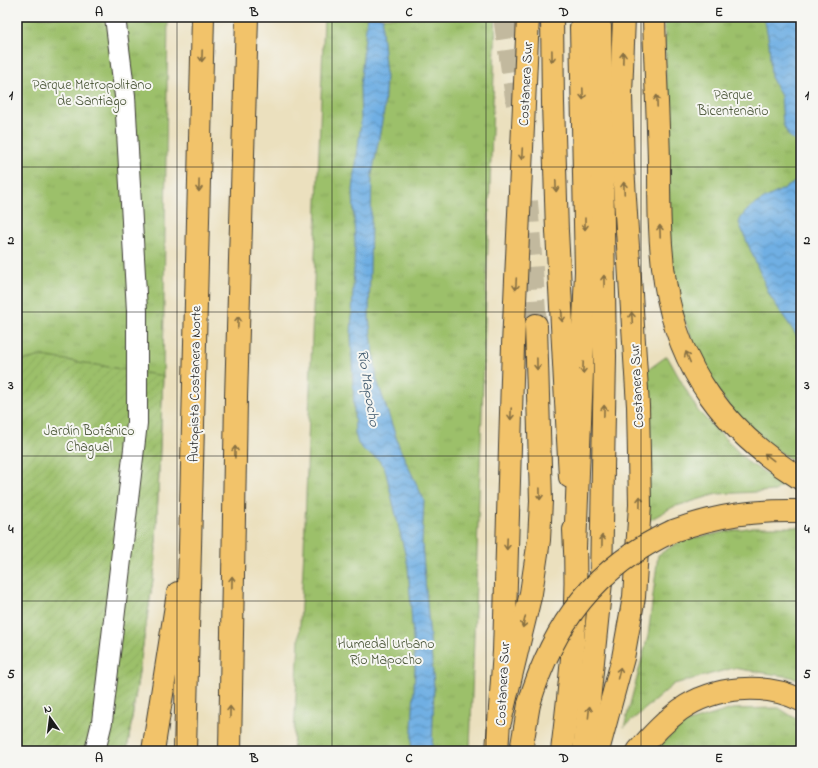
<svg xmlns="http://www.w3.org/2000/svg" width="818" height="768" font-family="'Indie Flower',sans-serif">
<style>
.grass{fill:url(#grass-tufts);stroke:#5c6e43}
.garden{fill:url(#garden-furrows);stroke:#5c6e43}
.water{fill:url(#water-waves);stroke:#466680}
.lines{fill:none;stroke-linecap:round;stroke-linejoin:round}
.highway-tunnel{stroke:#c2b99e;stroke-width:22;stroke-dasharray:22 11;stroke-linecap:butt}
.minor-casing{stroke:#3b3934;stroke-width:22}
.major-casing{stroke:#3b3934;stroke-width:24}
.highway-casing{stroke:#3b3934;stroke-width:24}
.minor{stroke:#fff;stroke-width:20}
.major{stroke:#f2c36a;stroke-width:22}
.highway{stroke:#f2c36a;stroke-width:22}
.highway-bridge-casing{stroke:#3b3934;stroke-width:24;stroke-linecap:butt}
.highway-bridge{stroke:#f2c36a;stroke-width:22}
.oneway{stroke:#877043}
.grid{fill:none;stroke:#1c1c1c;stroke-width:1;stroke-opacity:0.55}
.labels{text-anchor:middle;stroke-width:4;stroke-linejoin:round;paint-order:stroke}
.park-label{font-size:14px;fill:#495537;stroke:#f6f6f2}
.street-label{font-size:14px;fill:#1c1c1c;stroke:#f6f6f2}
.water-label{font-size:15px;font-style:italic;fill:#3d576c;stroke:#f6f6f2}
.neatline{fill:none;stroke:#1c1c1c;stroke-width:1.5}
.grid-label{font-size:13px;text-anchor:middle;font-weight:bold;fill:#1c1c1c}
</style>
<defs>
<pattern id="grass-tufts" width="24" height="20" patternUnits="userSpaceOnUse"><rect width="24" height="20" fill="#9cc06a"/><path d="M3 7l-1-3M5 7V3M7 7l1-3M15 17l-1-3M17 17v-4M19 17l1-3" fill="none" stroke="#86a45b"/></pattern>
<pattern id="garden-furrows" width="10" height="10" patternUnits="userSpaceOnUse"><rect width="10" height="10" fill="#9cc06a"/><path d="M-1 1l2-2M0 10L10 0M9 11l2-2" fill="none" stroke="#86a45b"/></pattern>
<pattern id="water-waves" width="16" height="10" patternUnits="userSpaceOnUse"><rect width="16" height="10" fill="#6fafe3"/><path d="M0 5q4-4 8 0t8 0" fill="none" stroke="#5a8eb7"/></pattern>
</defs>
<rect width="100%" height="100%" fill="#f6f6f2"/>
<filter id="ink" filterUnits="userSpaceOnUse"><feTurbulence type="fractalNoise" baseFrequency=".025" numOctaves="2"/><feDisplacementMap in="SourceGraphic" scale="8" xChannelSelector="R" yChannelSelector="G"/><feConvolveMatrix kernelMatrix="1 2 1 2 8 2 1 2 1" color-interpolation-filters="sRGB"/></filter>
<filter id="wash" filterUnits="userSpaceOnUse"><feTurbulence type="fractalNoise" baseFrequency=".012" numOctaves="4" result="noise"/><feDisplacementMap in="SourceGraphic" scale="16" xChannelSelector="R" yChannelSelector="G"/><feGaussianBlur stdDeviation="0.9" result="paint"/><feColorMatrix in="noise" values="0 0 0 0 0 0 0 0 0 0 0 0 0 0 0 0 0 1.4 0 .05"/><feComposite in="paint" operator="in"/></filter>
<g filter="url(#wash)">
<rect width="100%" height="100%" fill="#ebe0be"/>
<g class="grass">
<path d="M 17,17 L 168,17 L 163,376 L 155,566 L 127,751 L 17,751 Z"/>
<path d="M 324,17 L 496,17 L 470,751 L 293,751 L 304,549 Z"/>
<path d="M 664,17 L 801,17 L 801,466 L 774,448 L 736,416 L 703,370 L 671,282 Z"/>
<path d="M 667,356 L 698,411 L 749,463 L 784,484 L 775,491 L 717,494 L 673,507 L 648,521 L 642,374 Z"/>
<path d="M 753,527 L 801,527 L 801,682 L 791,677 L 733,668 L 674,684 L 624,727 L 648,636 L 658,555 L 682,540 Z"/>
<path d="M 779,708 L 801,722 L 801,751 L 653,751 L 685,723 L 732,709 Z"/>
</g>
<path class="garden" d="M 42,356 L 163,376 L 155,566 L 127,751 L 17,751 L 17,362 Z"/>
<g class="water">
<path d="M 367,17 L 383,17 L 382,30 L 386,75 L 384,111 L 372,175 L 369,318 L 377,380 L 400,449 L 424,500 L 422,543 L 434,686 L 432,751 L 411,751 L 415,668 L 408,566 L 385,469 L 378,459 L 366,452 L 358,444 L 355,433 L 351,336 L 355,245 L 353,190 L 361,122 L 360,87 Z"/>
<path d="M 764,17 L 801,17 L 801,147 L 788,135 L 783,124 L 781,96 L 771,77 L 769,42 Z"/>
<path d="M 801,177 L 801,342 L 770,296 L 739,223 C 745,201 785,193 801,177 Z"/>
</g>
</g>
<g filter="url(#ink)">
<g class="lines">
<g class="highway-tunnel">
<path d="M 504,17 L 518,111"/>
<path d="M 527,201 L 536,325"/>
</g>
<defs>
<path id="minor" d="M 95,751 L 102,722 L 137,423 L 137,311 L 125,96 L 115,17"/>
<g id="major">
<path d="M 552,17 L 553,103 L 557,231 L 570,477"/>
<path d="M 497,751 L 504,651 L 513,345 L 528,17"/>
<path d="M 562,751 C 571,678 579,603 574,530"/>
<path d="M 598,751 L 623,658 L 634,597 L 640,505 L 638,406 L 623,166 L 621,95 L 624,17"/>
<path d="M 638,751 C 651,736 664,722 680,710 C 714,686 764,682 801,700"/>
</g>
<g id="highway">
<path d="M 654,17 C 655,65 658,113 659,162 C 659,202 659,242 665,282 C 679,371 726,432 801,479"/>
<path d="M 673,531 C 718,515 753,510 801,511"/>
<path d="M 575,548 L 586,271 L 581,27"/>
<path d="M 500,722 L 531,593 L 539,540 L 541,501 L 536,325"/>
<path d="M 153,751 L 178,593"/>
<path d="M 185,751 L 203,17"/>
<path d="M 230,751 L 236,398 L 247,17"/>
<path d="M 521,751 L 529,704"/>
<path d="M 584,751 L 601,582 L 605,356 L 600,27"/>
</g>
</defs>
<use href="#minor" class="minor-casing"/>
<use href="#major" class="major-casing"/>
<use href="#highway" class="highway-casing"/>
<use href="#minor" class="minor"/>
<use href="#major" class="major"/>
<use href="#highway" class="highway"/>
<defs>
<path id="highway-bridge" d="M 529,704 C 553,624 596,566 673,531"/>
</defs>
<use href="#highway-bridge" class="highway-bridge-casing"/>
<use href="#highway-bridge" class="highway-bridge"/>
</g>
<defs><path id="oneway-shaft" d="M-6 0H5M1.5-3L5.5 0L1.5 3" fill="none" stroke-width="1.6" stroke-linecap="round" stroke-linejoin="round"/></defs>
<g class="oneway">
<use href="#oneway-shaft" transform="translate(202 56) rotate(92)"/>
<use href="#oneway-shaft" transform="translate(552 56) rotate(89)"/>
<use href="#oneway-shaft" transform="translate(623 58) rotate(-88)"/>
<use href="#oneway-shaft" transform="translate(583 94) rotate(88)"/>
<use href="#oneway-shaft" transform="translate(657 101) rotate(-92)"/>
<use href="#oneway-shaft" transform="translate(522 154) rotate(93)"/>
<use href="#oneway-shaft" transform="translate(199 186) rotate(91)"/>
<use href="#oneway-shaft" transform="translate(556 186) rotate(88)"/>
<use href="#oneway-shaft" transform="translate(624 188) rotate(-93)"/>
<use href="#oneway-shaft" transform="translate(585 224) rotate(90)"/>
<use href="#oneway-shaft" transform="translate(660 231) rotate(-92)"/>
<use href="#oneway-shaft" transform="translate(604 281) rotate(-91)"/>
<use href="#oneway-shaft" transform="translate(516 284) rotate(93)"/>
<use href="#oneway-shaft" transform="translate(562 316) rotate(87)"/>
<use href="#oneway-shaft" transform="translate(632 318) rotate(-94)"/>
<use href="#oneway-shaft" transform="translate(238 322) rotate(-88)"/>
<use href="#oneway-shaft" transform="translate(688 357) rotate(-112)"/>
<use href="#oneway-shaft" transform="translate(537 364) rotate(89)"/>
<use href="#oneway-shaft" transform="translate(583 368) rotate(92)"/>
<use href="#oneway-shaft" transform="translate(604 411) rotate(-89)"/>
<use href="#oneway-shaft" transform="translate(511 414) rotate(92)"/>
<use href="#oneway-shaft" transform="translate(235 452) rotate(-89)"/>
<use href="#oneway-shaft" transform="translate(769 457) rotate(-142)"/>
<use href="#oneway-shaft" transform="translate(540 494) rotate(89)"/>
<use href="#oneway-shaft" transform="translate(640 502) rotate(-89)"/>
<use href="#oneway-shaft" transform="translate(602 541) rotate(-89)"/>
<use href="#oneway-shaft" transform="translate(507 544) rotate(92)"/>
<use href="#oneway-shaft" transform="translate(232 582) rotate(-89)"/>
<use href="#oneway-shaft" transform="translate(524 622) rotate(103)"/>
<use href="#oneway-shaft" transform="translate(619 673) rotate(-76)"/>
<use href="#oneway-shaft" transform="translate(230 712) rotate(-89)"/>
<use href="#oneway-shaft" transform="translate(589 712) rotate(-84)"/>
</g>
</g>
<path class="grid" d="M 177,17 L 177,751M 332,17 L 332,751M 486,17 L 486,751M 641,17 L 641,751M 17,167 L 801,167M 17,312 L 801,312M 17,456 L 801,456M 17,601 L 801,601"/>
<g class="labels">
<g class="park-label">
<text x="92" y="89">Parque Metropolitano<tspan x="92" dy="16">de Santiago</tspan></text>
<text x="733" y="99">Parque<tspan x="733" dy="16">Bicentenario</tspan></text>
<text x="89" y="435">Jardín Botánico<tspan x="89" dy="16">Chagual</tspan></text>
<text x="386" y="648">Humedal Urbano<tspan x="386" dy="16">Río Mapocho</tspan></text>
</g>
<g class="street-label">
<text transform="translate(525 84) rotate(-87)" y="5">Costanera Sur</text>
<text transform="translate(194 384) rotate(-89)" y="5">Autopista Costanera Norte</text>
<text transform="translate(636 386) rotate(-93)" y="5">Costanera Sur</text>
<text transform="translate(502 684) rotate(-87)" y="5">Costanera Sur</text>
</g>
<g class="water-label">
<text transform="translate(369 388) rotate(81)" y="5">Río Mapocho</text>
</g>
</g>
<rect width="818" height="768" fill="none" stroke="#f6f6f2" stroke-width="44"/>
<g transform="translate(50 718) rotate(346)" stroke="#f6f6f2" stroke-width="3" paint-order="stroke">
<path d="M0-3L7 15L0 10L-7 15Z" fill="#1c1c1c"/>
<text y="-6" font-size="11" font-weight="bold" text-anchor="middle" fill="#1c1c1c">N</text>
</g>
<rect x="22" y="22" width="774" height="724" class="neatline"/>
<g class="grid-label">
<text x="99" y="16">A</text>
<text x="254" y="16">B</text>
<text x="409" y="16">C</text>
<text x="564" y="16">D</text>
<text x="719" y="16">E</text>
<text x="11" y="99">1</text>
<text x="807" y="99">1</text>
<text x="11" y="244">2</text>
<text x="807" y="244">2</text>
<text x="11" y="389">3</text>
<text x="807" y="389">3</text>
<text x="11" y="533">4</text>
<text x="807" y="533">4</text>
<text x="11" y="678">5</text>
<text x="807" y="678">5</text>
<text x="99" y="762">A</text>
<text x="254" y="762">B</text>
<text x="409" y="762">C</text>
<text x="564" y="762">D</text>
<text x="719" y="762">E</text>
</g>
</svg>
